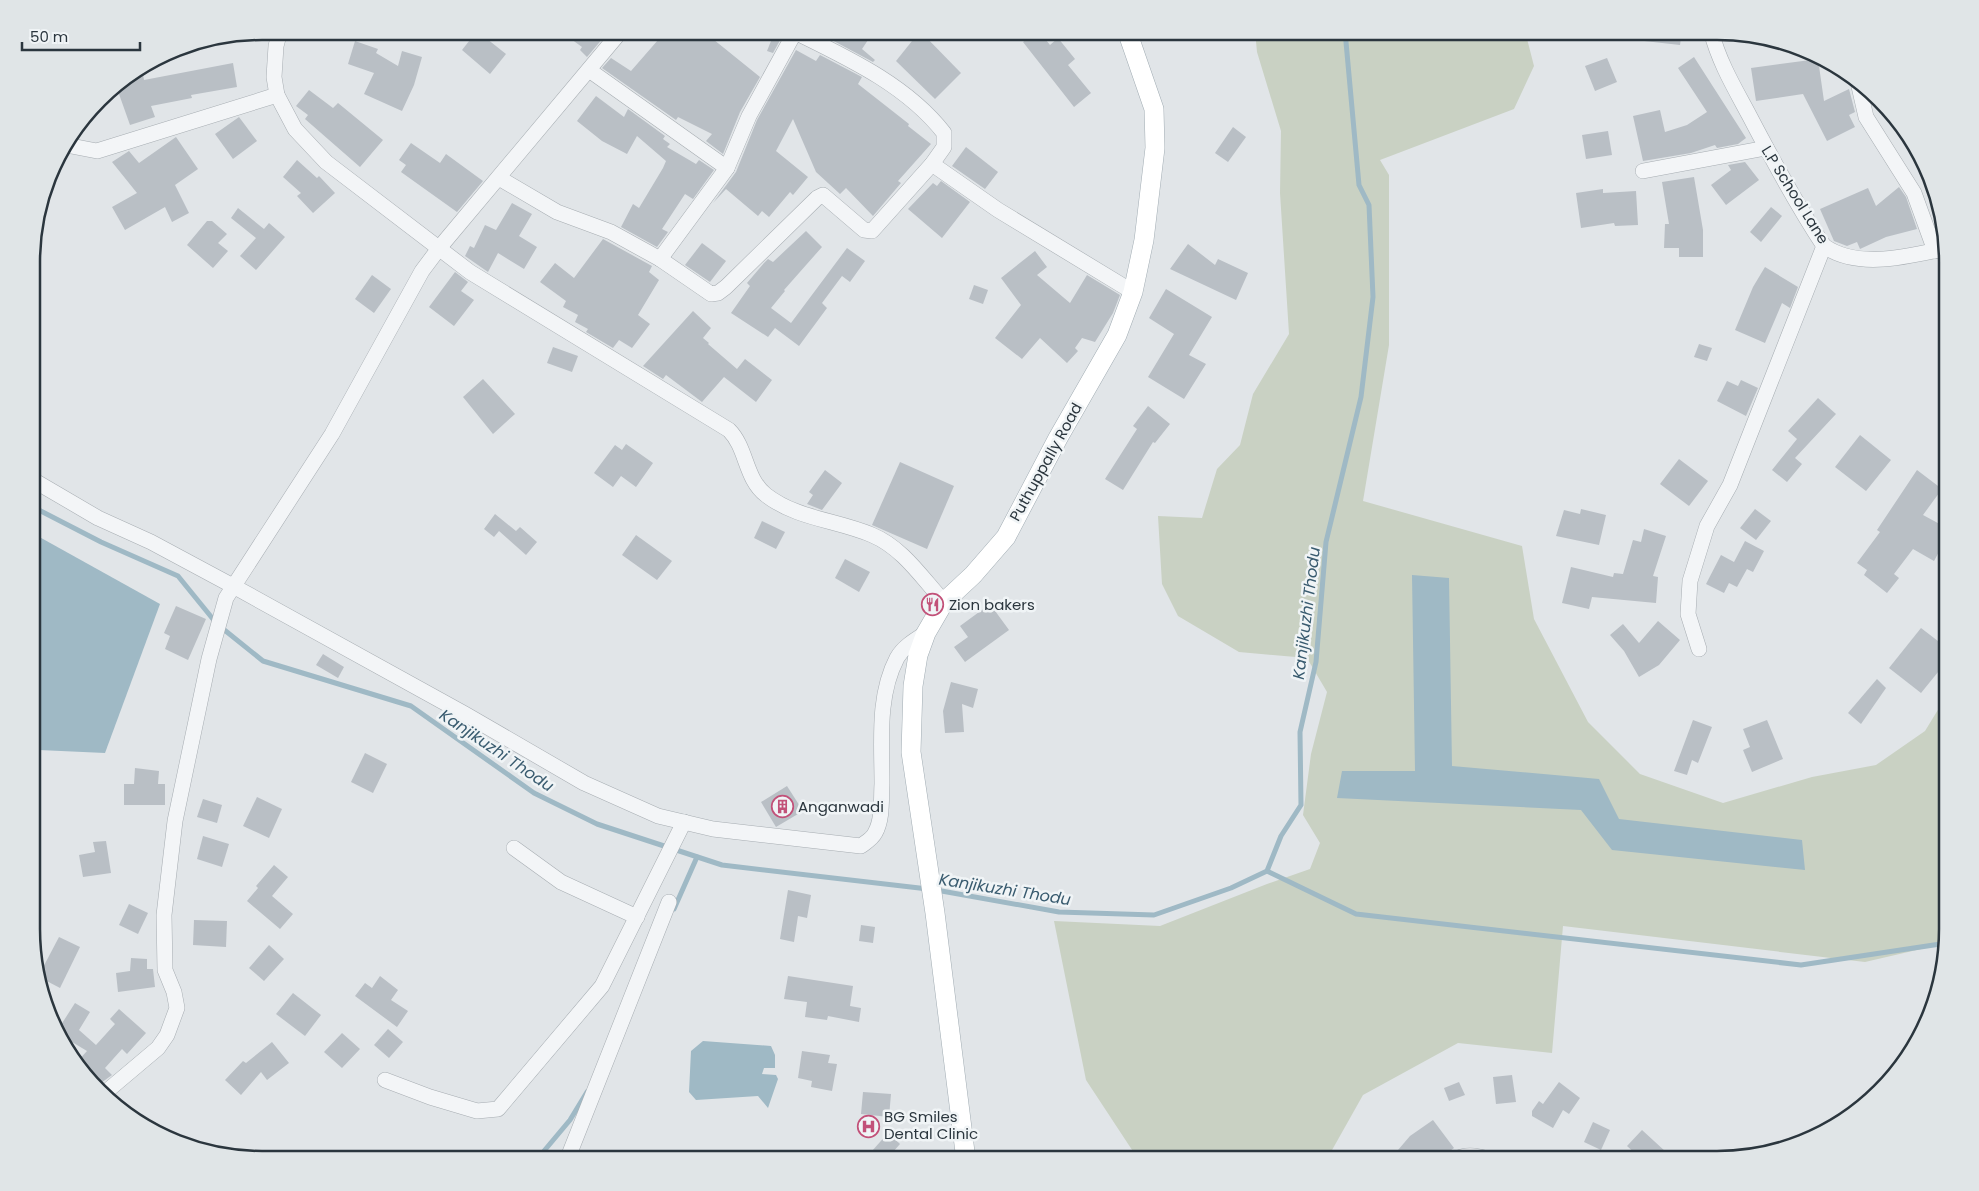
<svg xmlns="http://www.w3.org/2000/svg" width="1979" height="1191" font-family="Poppins,sans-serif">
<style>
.green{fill:#c9d1c3}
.water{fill:#9fb9c5}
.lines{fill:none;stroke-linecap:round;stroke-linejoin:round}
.stream{stroke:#9fb9c5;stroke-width:5}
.building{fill:#b9bfc5}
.minor-casing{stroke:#a7adb2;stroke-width:16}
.major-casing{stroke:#a1acb3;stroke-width:20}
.minor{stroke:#f3f5f7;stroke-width:15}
.major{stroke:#fff;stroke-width:19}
.labels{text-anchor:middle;stroke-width:5;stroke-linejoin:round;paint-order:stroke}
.street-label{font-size:15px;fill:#2b363e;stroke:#f0f4f6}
.poi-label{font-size:15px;fill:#2b363e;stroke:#f0f4f6;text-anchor:start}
.water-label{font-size:16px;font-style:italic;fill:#395b6f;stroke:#f0f4f6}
.rim{fill:none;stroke:#2b363e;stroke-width:2.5}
</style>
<rect width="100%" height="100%" fill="#e1e5e8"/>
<path class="green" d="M 1255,31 L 1525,31 L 1534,66 L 1514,109 L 1380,160 L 1389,175 L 1389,345 L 1363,501 L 1522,546 L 1534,619 L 1588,722 L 1640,774 L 1723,803 L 1812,777 L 1876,765 L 1925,731 L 1947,695 L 1947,943 L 1865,962 L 1563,926 L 1552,1053 L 1458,1043 L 1363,1095 L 1327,1159 L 1138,1159 L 1086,1080 L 1054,921 L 1160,926 L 1267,884 L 1310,869 L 1320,843 L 1303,815 L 1311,754 L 1327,692 L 1307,658 L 1239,652 L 1178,616 L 1162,584 L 1158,516 L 1202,518 L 1217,469 L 1240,445 L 1253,394 L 1289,334 L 1280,193 L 1281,131 L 1257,52 Z"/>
<g class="water">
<path d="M 34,534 L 160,604 L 105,753 L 39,750 L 33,747 Z"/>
<path d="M 1412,575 L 1449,578 L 1452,766 L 1599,779 L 1619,819 L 1802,840 L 1805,870 L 1612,850 L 1581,810 L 1337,798 L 1342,771 L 1415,771 Z"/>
<path d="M 703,1041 L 771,1046 L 775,1055 L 775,1068 L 764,1068 L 762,1074 L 776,1075 L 778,1079 L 768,1108 L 758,1096 L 696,1100 L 689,1092 L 691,1051 Z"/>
</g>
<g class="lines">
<g class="stream">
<path d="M 33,507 L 101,542 L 178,576 L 217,624 L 263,661 L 411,706 L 534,793 L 597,824 L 722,865 L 928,889"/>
<path d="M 1267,871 L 1356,914 L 1801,965 L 1947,943"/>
<path d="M 936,890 L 1059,912 L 1154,915 L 1231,888 L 1267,871 L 1281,836 L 1301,805 L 1300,732 L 1316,662 L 1326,542 L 1361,397 L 1373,297 L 1369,205 L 1359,185 L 1345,31"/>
<path d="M 674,909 L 697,857"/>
<path d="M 542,1160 L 544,1151 L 570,1120 L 587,1092"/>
</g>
</g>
<g class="building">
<path d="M 477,31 L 506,54 L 490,74 L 462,50 Z"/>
<path d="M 577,31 L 609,31 L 587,57 L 580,50 L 582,47 L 571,39 Z"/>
<path d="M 644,31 L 703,31 L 760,77 L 740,112 L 723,154 L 706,141 L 712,134 L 678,117 L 676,120 L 602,68 L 611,58 L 631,71 L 658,40 Z"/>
<path d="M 775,31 L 784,33 L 773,53 L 767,51 Z"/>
<path d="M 835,31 L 874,31 L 862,49 L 875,60 L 873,62 L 830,39 Z"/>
<path d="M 920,31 L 961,73 L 935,99 L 896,61 Z"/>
<path d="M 1036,31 L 1039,31 L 1050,45 L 1058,38 L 1075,59 L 1068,65 L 1091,93 L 1074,107 L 1023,42 Z"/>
<path d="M 1636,31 L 1682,31 L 1680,45 L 1635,40 Z"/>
<path d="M 355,41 L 378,49 L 376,53 L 398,66 L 402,51 L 422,57 L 414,85 L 402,111 L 364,94 L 374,73 L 348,64 Z"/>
<path d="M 796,50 L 816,61 L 820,55 L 862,77 L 858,84 L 909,124 L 908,126 L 931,144 L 898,181 L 901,183 L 873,216 L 846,188 L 840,194 L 816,172 L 793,119 L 776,151 L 808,177 L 793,195 L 790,192 L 769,217 L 762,211 L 758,216 L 726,189 L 713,203 L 736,172 L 757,120 Z"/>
<path d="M 1694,57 L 1746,138 L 1738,144 L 1717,148 L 1715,145 L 1691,153 L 1643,161 L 1633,116 L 1660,110 L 1665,132 L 1687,125 L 1707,112 L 1678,68 Z"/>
<path d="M 1607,58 L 1617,82 L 1595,91 L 1585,66 Z"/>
<path d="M 1818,59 L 1824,101 L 1849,89 L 1855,112 L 1849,115 L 1855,127 L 1827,141 L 1803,94 L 1756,101 L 1751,68 Z"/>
<path d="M 233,63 L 237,87 L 191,95 L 192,98 L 151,106 L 155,117 L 130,125 L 119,94 L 103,97 L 110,89 L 142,69 L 144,80 Z"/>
<path d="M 309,90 L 333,108 L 338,103 L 383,140 L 360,167 L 305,119 L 308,115 L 296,106 Z"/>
<path d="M 596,96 L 624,117 L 628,109 L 665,136 L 663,139 L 670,144 L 667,147 L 696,164 L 699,160 L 714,170 L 693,199 L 685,194 L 662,229 L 668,232 L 657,247 L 621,227 L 633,204 L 639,208 L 663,168 L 666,161 L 637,136 L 627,154 L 602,141 L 577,121 Z"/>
<path d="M 239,117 L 257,141 L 233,159 L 215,134 Z"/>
<path d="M 1233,127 L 1246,137 L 1228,162 L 1215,153 Z"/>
<path d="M 1608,131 L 1612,155 L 1586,159 L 1582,135 Z"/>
<path d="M 176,137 L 198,169 L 175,185 L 189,213 L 172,222 L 165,207 L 125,230 L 112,207 L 137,193 L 112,162 L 129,151 L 139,163 Z"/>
<path d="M 411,143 L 440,163 L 446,154 L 483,181 L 457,212 L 401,172 L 406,165 L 399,160 Z"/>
<path d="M 966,147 L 998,172 L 985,189 L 952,166 Z"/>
<path d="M 297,160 L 317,178 L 319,176 L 335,193 L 313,213 L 297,196 L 301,193 L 283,177 Z"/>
<path d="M 1745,162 L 1759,180 L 1726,205 L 1711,185 L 1731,170 L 1728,165 Z"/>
<path d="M 1694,177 L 1703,230 L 1703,257 L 1679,257 L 1679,248 L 1664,248 L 1665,224 L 1669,224 L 1662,182 Z"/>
<path d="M 941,181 L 970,202 L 942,238 L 908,209 L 933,183 L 937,186 Z"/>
<path d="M 1899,187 L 1906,197 L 1917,229 L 1886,237 L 1860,249 L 1857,242 L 1847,246 L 1834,241 L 1820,209 L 1868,188 L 1876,206 Z"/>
<path d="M 1603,189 L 1603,193 L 1636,191 L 1638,225 L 1615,226 L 1614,223 L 1581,228 L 1576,193 Z"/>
<path d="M 512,203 L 532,214 L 519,236 L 537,247 L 524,269 L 498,253 L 488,272 L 465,256 L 470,246 L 474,248 L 485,225 L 496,230 Z"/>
<path d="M 1771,207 L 1782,216 L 1761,242 L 1750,232 Z"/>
<path d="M 238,208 L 264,229 L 269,223 L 285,237 L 256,270 L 240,256 L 256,238 L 231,218 Z"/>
<path d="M 207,221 L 212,221 L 227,234 L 218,243 L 228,251 L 213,268 L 187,245 Z"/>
<path d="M 806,231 L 822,247 L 784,290 L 785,291 L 771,308 L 791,323 L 847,248 L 865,261 L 850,282 L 842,276 L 822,303 L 827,308 L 799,346 L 775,328 L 768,337 L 731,313 L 750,286 L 747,283 L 764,263 L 768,259 L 773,262 Z"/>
<path d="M 603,239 L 652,266 L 649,272 L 659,280 L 638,315 L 650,324 L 632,348 L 619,340 L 613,348 L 586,332 L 588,329 L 575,322 L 578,315 L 563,307 L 566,301 L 540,282 L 555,263 L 574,278 Z"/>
<path d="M 702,243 L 726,261 L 710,282 L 685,265 Z"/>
<path d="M 1188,244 L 1215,265 L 1218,259 L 1248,273 L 1236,300 L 1170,269 Z"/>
<path d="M 1035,251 L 1047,267 L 1037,275 L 1070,303 L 1087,275 L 1120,295 L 1113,313 L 1095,342 L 1082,338 L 1075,348 L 1078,351 L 1067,363 L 1040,338 L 1022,359 L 995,338 L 1021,305 L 1001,278 Z"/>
<path d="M 1765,267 L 1798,287 L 1790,308 L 1782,303 L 1765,343 L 1735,330 L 1753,287 Z"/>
<path d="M 455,272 L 468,282 L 461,291 L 474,300 L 454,326 L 429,307 Z"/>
<path d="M 372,275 L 391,289 L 374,313 L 355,299 Z"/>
<path d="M 974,285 L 988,290 L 983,304 L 969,299 Z"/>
<path d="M 1166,289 L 1212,317 L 1189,355 L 1206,364 L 1184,399 L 1148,377 L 1174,334 L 1149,318 Z"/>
<path d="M 693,311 L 711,328 L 703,338 L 709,343 L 708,344 L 737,369 L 745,359 L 772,380 L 756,402 L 724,377 L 702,402 L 666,375 L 663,379 L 643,366 Z"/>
<path d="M 1699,344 L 1712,348 L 1707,361 L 1694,357 Z"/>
<path d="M 553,347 L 578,356 L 572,372 L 547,363 Z"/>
<path d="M 483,379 L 515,414 L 493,434 L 463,397 Z"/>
<path d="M 1741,380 L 1758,388 L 1746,416 L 1717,401 L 1727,381 L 1738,386 Z"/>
<path d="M 1818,398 L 1836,414 L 1795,458 L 1802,464 L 1787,482 L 1772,470 L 1797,439 L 1788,431 Z"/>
<path d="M 1148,406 L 1170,424 L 1155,443 L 1153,442 L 1123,490 L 1105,479 L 1137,429 L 1133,426 Z"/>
<path d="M 1860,435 L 1891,460 L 1866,491 L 1835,467 Z"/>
<path d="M 626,444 L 653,463 L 636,487 L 621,476 L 613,487 L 594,473 L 615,445 L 622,450 Z"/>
<path d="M 1679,459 L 1708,481 L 1689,506 L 1660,484 Z"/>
<path d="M 900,462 L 954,486 L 927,549 L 872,525 Z"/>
<path d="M 825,470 L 842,483 L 822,510 L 807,504 L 813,495 L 809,492 Z"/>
<path d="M 1917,470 L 1942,489 L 1923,515 L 1947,528 L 1947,537 L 1934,561 L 1913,549 L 1894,574 L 1899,578 L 1887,593 L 1864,575 L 1867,570 L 1857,563 L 1880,532 L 1877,530 Z"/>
<path d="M 1581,509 L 1606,515 L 1599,545 L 1556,536 L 1564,510 L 1580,514 Z"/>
<path d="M 1755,509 L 1771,521 L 1756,540 L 1740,528 Z"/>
<path d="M 495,514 L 516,531 L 520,527 L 537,542 L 526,555 L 499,531 L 494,537 L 484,529 Z"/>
<path d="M 762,521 L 785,532 L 776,549 L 754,538 Z"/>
<path d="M 1644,529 L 1666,536 L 1653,576 L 1658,577 L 1656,603 L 1592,597 L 1589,609 L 1562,603 L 1571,567 L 1613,577 L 1614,573 L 1623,574 L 1633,540 L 1641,542 Z"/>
<path d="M 636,535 L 672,561 L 657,580 L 622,555 Z"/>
<path d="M 1745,541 L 1764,551 L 1753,572 L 1747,569 L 1737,587 L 1729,583 L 1724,593 L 1706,584 L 1721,555 L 1734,562 Z"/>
<path d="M 845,559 L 870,572 L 859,592 L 835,578 Z"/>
<path d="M 990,604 L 1009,630 L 965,662 L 954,647 L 968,637 L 960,626 Z"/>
<path d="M 176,606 L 206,619 L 188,660 L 165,649 L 170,636 L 164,633 Z"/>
<path d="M 1658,621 L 1680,640 L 1659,665 L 1639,677 L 1624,651 L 1610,635 L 1623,624 L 1639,643 Z"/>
<path d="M 1921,628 L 1947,648 L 1947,661 L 1921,693 L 1889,668 Z"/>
<path d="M 323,654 L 344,667 L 338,678 L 316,665 Z"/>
<path d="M 1877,679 L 1886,688 L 1861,724 L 1848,713 Z"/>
<path d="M 951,682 L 978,689 L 973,708 L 962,704 L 964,732 L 945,733 L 943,711 Z"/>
<path d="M 1693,720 L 1712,727 L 1698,763 L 1692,760 L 1687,775 L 1674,771 Z"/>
<path d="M 1767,720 L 1783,759 L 1752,772 L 1743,750 L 1750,747 L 1743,729 Z"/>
<path d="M 365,753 L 387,764 L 373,793 L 351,782 Z"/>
<path d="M 135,768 L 159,771 L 158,784 L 165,784 L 165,805 L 124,805 L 124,784 L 134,784 Z"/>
<path d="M 787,786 L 803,811 L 776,827 L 761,802 Z"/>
<path d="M 257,797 L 282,809 L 269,838 L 243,826 Z"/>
<path d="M 203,799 L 222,805 L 217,823 L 197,817 Z"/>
<path d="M 203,836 L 229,844 L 222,867 L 197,859 Z"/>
<path d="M 106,841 L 111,873 L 83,877 L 79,855 L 95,852 L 93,842 Z"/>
<path d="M 274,865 L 288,877 L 272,896 L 293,914 L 280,929 L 247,901 L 258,888 L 256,886 Z"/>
<path d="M 788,890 L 811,895 L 807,918 L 798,916 L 794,942 L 780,939 Z"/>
<path d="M 129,904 L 148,913 L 138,934 L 119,925 Z"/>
<path d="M 194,920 L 227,921 L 226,947 L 193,945 Z"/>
<path d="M 861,925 L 875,927 L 873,943 L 859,941 Z"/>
<path d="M 59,937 L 80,947 L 60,988 L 41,978 L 39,975 Z"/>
<path d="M 269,945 L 284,959 L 264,981 L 249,968 Z"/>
<path d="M 131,958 L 147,959 L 147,969 L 153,969 L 155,987 L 118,992 L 116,973 L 130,971 Z"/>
<path d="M 380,976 L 398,990 L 391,1000 L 408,1011 L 397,1027 L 355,996 L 365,983 L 372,988 Z"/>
<path d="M 788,976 L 853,986 L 850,1006 L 861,1008 L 859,1022 L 828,1016 L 827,1020 L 805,1017 L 807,1002 L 784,999 Z"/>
<path d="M 293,993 L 321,1015 L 305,1036 L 276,1014 Z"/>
<path d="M 75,1003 L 90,1012 L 79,1030 L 96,1045 L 115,1024 L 110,1019 L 119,1009 L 146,1033 L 127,1054 L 122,1049 L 105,1068 L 112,1075 L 101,1083 L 76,1063 L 87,1051 L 62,1036 L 59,1028 Z"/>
<path d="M 388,1029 L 403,1042 L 389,1058 L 374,1045 Z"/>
<path d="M 342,1033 L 360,1049 L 342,1068 L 324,1052 Z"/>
<path d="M 272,1042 L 289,1063 L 267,1080 L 261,1072 L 241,1095 L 225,1080 L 243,1061 L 246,1063 Z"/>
<path d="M 802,1051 L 830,1055 L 828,1063 L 837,1064 L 832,1091 L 811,1087 L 812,1081 L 798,1078 Z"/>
<path d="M 1512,1075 L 1516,1102 L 1496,1104 L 1493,1077 Z"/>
<path d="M 1459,1082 L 1465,1095 L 1449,1101 L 1444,1088 Z"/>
<path d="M 1559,1082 L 1580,1098 L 1569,1114 L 1563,1110 L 1553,1128 L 1532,1116 L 1532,1111 L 1539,1101 L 1543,1104 Z"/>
<path d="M 863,1092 L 891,1094 L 889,1117 L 861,1114 Z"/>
<path d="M 1433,1120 L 1454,1148 L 1439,1159 L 1409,1159 L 1398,1150 L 1410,1136 Z"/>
<path d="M 1593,1122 L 1610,1130 L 1601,1150 L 1584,1142 Z"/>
<path d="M 1642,1130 L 1666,1152 L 1660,1159 L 1653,1159 L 1643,1151 L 1638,1156 L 1627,1146 Z"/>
<path d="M 888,1133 L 900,1144 L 886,1160 L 864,1160 Z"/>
</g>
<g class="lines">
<defs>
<g id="minor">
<path d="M 280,31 L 276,46 L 274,77 L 277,95 L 295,129 L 326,162 L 470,272 L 729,430 C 747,448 745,479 766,495 C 797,519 837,520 872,535 C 903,548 922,578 944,602"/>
<path d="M 1711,31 C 1719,62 1734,87 1749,115 C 1772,159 1796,204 1824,246 C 1858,270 1909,256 1947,248"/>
<path d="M 589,70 L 727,168"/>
<path d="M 1858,82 L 1866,117 L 1914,193 L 1935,251"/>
<path d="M 66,145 L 97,151 L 277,95"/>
<path d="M 932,164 L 998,210 L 1133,292"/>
<path d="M 1643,171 L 1766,148"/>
<path d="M 499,178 L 557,212 L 611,232 L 660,259 L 711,294 L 718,293 L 726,287 L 817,198 L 823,195 L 864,230 L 872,231 L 932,164 L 944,147 L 944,133 C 907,85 846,57 793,31"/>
<path d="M 660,259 L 727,168 L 749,116 L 795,32"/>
<path d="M 33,480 L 98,518 L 151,542 L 233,586 L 465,714 L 584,783 L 658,816 L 713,829 L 861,846 C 866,842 872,839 875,833 C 883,819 881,799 882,784 C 882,742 877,696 897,658 C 903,647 915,640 926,633"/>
<path d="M 1699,649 L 1688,614 L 1690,581 L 1707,526 L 1730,485 L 1824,246"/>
<path d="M 514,848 L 561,882 L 637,917"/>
<path d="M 385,1080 L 430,1097 L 477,1111 L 498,1109 L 602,986 L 684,822"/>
<path d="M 107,1091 L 158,1048 L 167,1035 L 177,1008 L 174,992 L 165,970 L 164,915 L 175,821 L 209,659 L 226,598 L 332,434 L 422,271 L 440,247 L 621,31"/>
<path d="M 1457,1159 C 1466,1154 1478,1156 1487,1159"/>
<path d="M 567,1160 L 669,902"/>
</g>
<path id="major" d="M 966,1160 L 935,913 L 911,752 L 913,686 L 918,655 L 926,633 L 944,602 L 973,575 L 1006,537 L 1058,438 L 1117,335 L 1133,292 L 1144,240 L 1155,148 L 1154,109 L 1127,31"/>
</defs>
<use href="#minor" class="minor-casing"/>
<use href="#major" class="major-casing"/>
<use href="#minor" class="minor"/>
<use href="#major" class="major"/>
</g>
<defs>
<symbol id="restaurant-ring" viewBox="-11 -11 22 22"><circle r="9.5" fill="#f0f4f6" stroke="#c25179" stroke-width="1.5"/><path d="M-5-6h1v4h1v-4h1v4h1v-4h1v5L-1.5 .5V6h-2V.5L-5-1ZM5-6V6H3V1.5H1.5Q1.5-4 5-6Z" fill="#c25179"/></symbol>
<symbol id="building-ring" viewBox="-11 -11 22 22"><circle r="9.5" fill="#f0f4f6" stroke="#c25179" stroke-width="1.5"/><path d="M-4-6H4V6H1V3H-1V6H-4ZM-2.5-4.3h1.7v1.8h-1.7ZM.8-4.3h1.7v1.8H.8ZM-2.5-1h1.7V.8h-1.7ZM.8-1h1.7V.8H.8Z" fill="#c25179"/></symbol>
<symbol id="hospital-ring" viewBox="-11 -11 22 22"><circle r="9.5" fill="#f0f4f6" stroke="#c25179" stroke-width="1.5"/><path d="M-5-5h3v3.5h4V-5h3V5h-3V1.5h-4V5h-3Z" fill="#c25179"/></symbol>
</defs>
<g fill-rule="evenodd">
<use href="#restaurant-ring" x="920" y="592" width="25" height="25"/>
<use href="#building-ring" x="770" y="794" width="25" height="25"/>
<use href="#hospital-ring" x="856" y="1114" width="25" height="25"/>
</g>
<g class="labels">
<g class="street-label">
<text transform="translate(1795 195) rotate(58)" y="5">L.P School Lane</text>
<text transform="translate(1046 462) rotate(-61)" y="5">Puthuppally Road</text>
</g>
<g class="poi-label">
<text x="949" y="610">Zion bakers</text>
<text x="798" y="812">Anganwadi</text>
<text x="884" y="1122">BG Smiles<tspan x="884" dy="17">Dental Clinic</tspan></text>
</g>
<g class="water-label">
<text transform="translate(1306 613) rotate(-83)" y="6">Kanjikuzhi Thodu</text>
<text transform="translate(497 750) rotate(34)" y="6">Kanjikuzhi Thodu</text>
<text transform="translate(1005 889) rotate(9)" y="6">Kanjikuzhi Thodu</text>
</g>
</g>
<path d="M0 0H1979V1191H0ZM262 40H1717A222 222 0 0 1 1939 262V929A222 222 0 0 1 1717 1151H262A222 222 0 0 1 40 929V262A222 222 0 0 1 262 40Z" fill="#e0e5e7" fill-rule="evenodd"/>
<path class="rim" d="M262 40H1717A222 222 0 0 1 1939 262V929A222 222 0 0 1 1717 1151H262A222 222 0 0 1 40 929V262A222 222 0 0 1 262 40Z"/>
<path d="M22 42v8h118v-8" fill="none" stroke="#2b363e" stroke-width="2.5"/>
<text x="30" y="42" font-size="15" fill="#2b363e" stroke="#f0f4f6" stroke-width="4" paint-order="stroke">50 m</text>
</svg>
